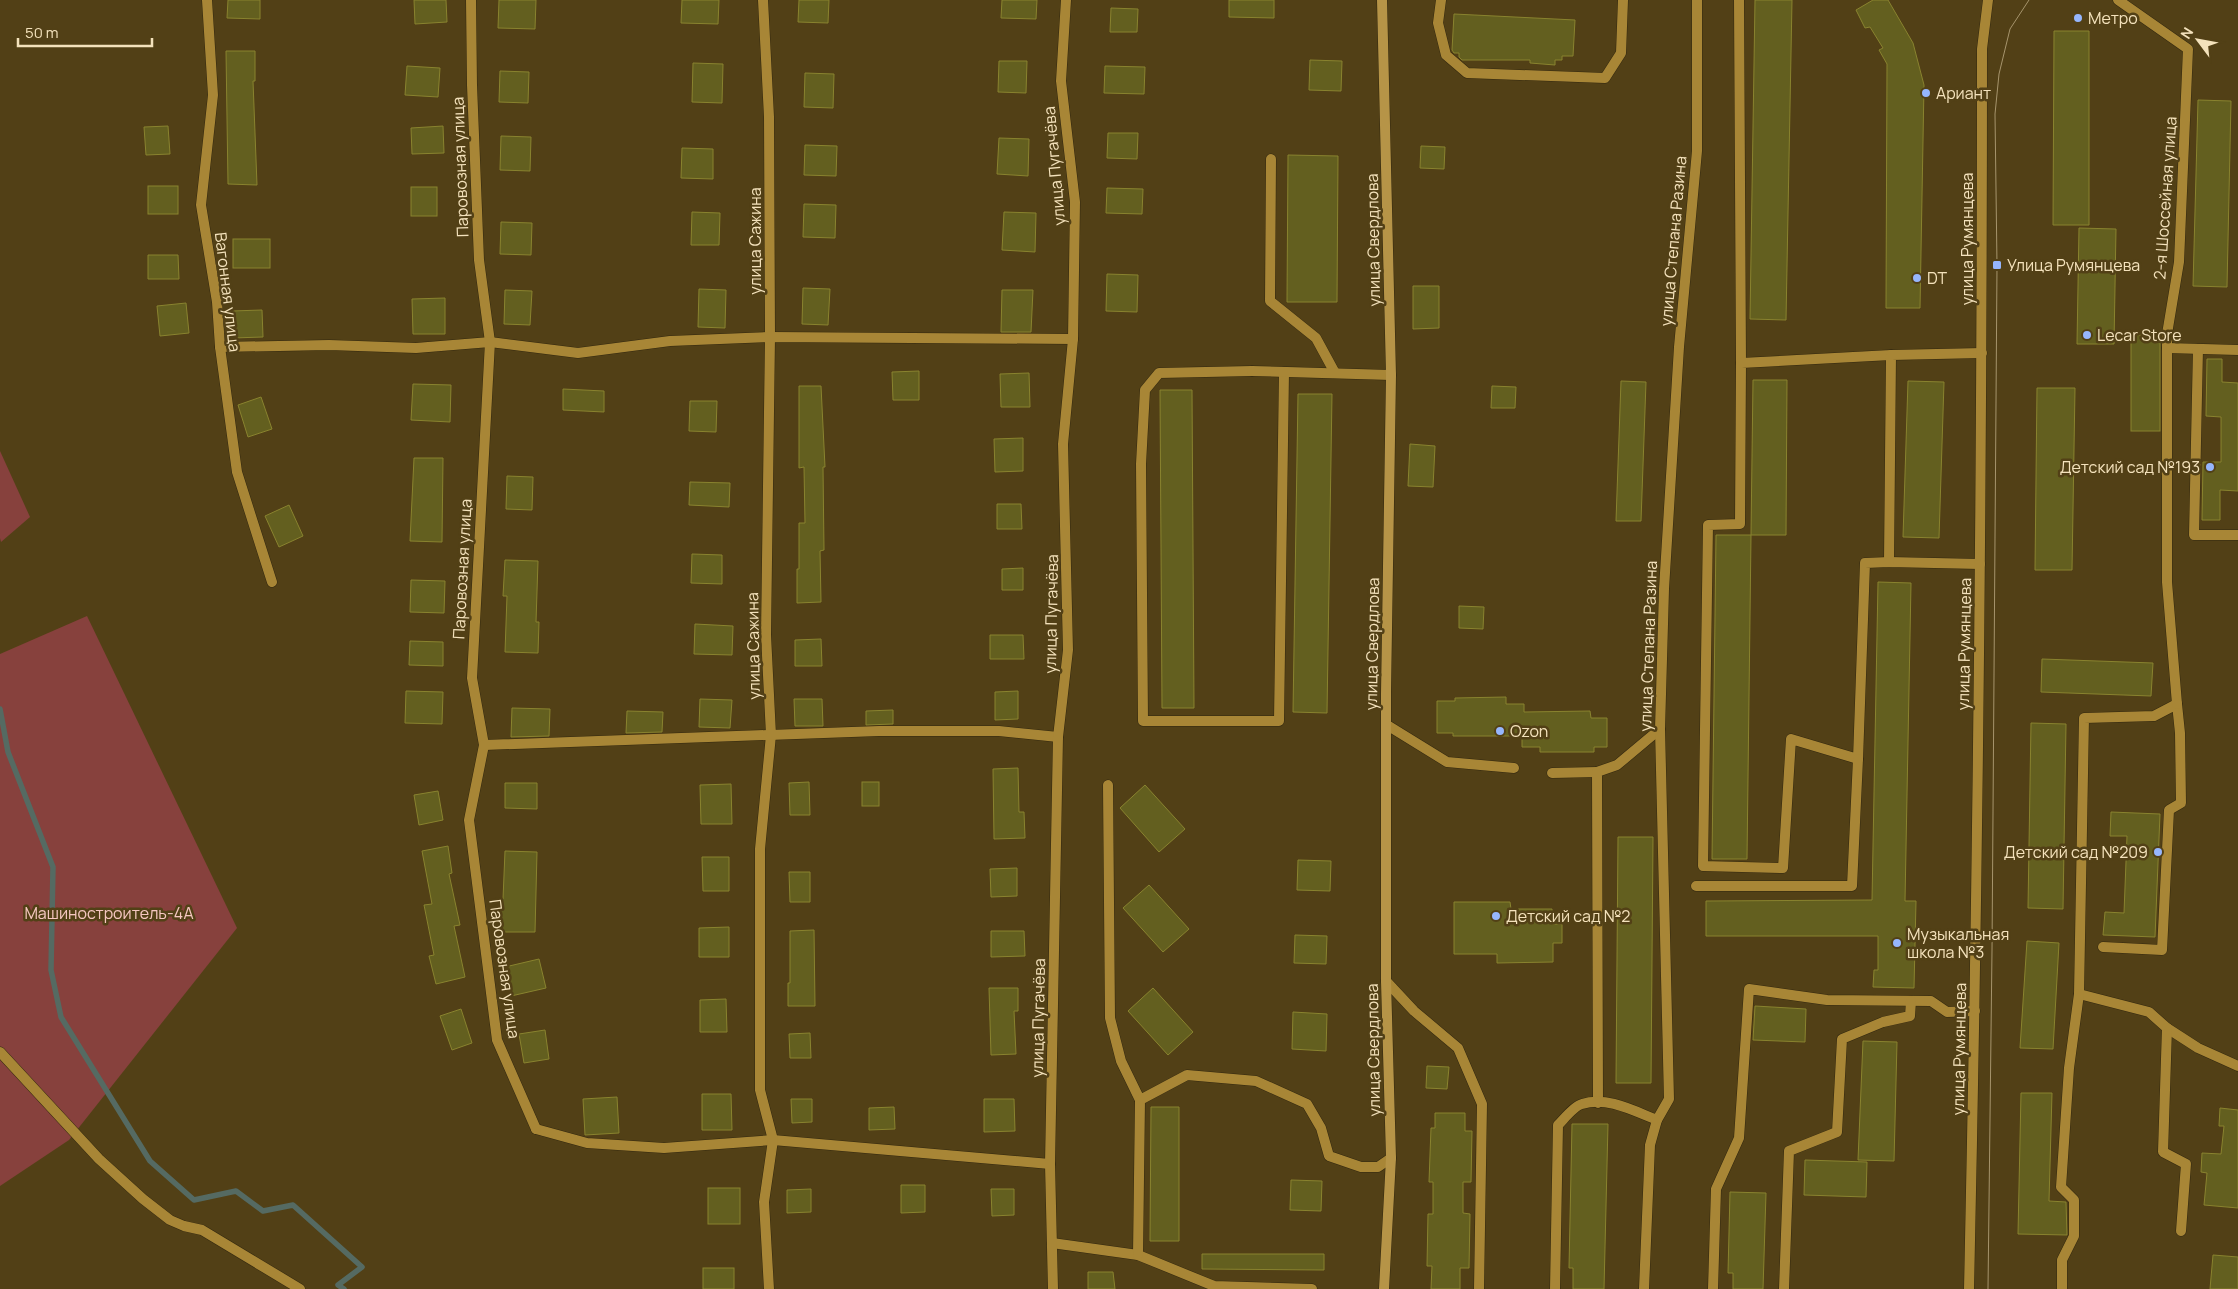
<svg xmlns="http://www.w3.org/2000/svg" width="2238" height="1289" font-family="Manrope,sans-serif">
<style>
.green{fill:#87413d}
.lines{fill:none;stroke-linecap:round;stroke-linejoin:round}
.stream{stroke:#556a62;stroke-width:5.5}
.building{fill:#635f1f;stroke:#89832f}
.lane-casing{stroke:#33280f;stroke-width:11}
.street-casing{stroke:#33280f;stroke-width:11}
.secondary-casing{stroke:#33280f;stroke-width:11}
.lane{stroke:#a88636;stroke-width:10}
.street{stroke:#a88636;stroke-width:10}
.secondary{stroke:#b69447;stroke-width:10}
.tram{stroke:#a6946c;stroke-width:1}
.poi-dot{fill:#96b6fd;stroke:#524016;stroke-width:2}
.labels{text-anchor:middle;stroke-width:5;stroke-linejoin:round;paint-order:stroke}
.poi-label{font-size:16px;fill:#f4e2bc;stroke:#524016;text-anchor:start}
.street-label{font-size:16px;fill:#f4e2bc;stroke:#524016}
.park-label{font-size:16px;fill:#f6c7c1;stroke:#524016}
</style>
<rect width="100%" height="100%" fill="#524016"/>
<g class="green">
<path d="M 0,451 L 30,517 L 1,542 L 0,538 Z"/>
<path d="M 87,616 L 237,928 L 69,1140 L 0,1186 L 0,654 Z"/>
</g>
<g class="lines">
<path class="stream" d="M 0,709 L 8,752 L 53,867 L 51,970 L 61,1017 L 150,1161 L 194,1200 L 236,1191 L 263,1211 L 293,1205 L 362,1267 L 338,1285 L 344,1289"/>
</g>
<g class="building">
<path d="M 228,0 L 260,0 L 260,19 L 227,18 Z"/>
<path d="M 414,0 L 446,0 L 447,22 L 415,24 Z"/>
<path d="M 499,0 L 536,0 L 535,29 L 498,28 Z"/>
<path d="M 682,0 L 719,0 L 718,24 L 681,23 Z"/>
<path d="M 799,0 L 829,0 L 828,23 L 798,22 Z"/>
<path d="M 1002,0 L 1037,0 L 1036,19 L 1001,18 Z"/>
<path d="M 1229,0 L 1274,0 L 1274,18 L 1229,17 Z"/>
<path d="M 1755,0 L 1792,0 L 1786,320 L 1750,319 Z"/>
<path d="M 1873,0 L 1888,0 L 1913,43 L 1924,85 L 1920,308 L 1886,308 L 1887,64 L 1879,50 L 1883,48 L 1870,27 L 1865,28 L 1856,10 Z"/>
<path d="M 1111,8 L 1138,9 L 1137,32 L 1110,32 Z"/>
<path d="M 1454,14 L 1575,20 L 1573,56 L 1562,56 L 1562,60 L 1555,60 L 1555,65 L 1530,63 L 1530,60 L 1462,60 L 1459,57 L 1459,53 L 1454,53 L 1452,50 Z"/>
<path d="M 2054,31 L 2089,31 L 2089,225 L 2053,225 Z"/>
<path d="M 226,51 L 255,51 L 255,81 L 253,81 L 257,185 L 228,184 Z"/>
<path d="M 1310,60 L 1342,61 L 1341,91 L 1309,90 Z"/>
<path d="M 999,61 L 1027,61 L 1026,93 L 998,92 Z"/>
<path d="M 693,63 L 723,64 L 722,103 L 692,102 Z"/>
<path d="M 407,66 L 440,68 L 438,97 L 405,95 Z"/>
<path d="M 1105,66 L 1145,67 L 1144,94 L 1104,93 Z"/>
<path d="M 500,71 L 529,72 L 528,103 L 499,102 Z"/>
<path d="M 805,73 L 834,74 L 833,108 L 804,107 Z"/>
<path d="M 2198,100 L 2231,101 L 2227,287 L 2193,286 Z"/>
<path d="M 168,126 L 170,154 L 146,155 L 144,127 Z"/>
<path d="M 443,126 L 444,153 L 412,154 L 411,128 Z"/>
<path d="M 1108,133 L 1138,133 L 1137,159 L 1107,158 Z"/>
<path d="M 501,136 L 531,137 L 530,171 L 500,170 Z"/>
<path d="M 999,138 L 1029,139 L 1028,176 L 997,174 Z"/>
<path d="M 805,145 L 837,146 L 836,176 L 804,175 Z"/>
<path d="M 1421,146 L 1445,147 L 1444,169 L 1420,168 Z"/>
<path d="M 682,148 L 713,149 L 713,179 L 681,178 Z"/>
<path d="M 1288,155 L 1338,156 L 1337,302 L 1287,302 Z"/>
<rect x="148" y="186" width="30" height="28"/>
<rect x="411" y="187" width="26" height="29"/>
<path d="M 1107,188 L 1143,189 L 1142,214 L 1106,213 Z"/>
<path d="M 804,204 L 836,205 L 835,238 L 803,237 Z"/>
<path d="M 692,212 L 720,213 L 719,245 L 691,245 Z"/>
<path d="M 1004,212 L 1036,213 L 1035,252 L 1002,250 Z"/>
<path d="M 501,222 L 532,223 L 531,255 L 500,254 Z"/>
<path d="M 2079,228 L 2116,229 L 2114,344 L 2077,344 Z"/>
<rect x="233" y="239" width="37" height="29"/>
<path d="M 148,255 L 178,255 L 179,279 L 148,279 Z"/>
<path d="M 1107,274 L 1138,275 L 1137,312 L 1106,311 Z"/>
<path d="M 1413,286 L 1439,286 L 1439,328 L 1413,329 Z"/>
<path d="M 803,288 L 830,289 L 828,325 L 802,324 Z"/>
<path d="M 699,289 L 726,290 L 725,328 L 698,327 Z"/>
<path d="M 505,290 L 532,291 L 530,325 L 504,324 Z"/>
<path d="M 1002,290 L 1033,290 L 1031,332 L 1001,332 Z"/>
<path d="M 445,298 L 445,334 L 413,334 L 412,299 Z"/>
<path d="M 186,303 L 189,333 L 160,336 L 157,306 Z"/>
<path d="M 262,310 L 263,337 L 233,338 L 232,311 Z"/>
<rect x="2131" y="335" width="29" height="96"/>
<path d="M 2207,359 L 2222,359 L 2222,382 L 2238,383 L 2238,491 L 2220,490 L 2220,520 L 2202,520 L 2203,462 L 2221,462 L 2221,417 L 2206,416 Z"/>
<path d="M 919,371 L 919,400 L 893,400 L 892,372 Z"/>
<path d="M 1029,373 L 1030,407 L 1001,407 L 1000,374 Z"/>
<path d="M 1753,380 L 1787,380 L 1786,535 L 1751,535 Z"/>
<path d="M 1621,381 L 1646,382 L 1641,521 L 1616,521 Z"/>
<path d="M 1908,381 L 1944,382 L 1939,538 L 1903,537 Z"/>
<path d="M 413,384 L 451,385 L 450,422 L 411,420 Z"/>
<path d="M 799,386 L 821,386 L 825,467 L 823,467 L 824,550 L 820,551 L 821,602 L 797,603 L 797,569 L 799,569 L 799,523 L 805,523 L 804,467 L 799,468 Z"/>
<path d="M 1492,386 L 1516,387 L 1515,408 L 1491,408 Z"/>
<path d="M 2037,388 L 2075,388 L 2072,570 L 2035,570 Z"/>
<path d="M 563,389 L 604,391 L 604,412 L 563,410 Z"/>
<path d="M 1160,390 L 1192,390 L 1194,708 L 1162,708 Z"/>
<path d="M 1298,394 L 1332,394 L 1327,713 L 1293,712 Z"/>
<path d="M 261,397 L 272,429 L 248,437 L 238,405 Z"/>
<path d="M 690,401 L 717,401 L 716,432 L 689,431 Z"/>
<path d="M 1023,438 L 1023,471 L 995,472 L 994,439 Z"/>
<path d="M 1410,444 L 1435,446 L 1433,487 L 1408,486 Z"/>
<path d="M 414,458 L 443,458 L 442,542 L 410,541 Z"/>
<path d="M 507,476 L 533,477 L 532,510 L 506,509 Z"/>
<path d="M 690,482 L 730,483 L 729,507 L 689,505 Z"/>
<path d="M 997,504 L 1021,504 L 1022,529 L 997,529 Z"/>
<path d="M 289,505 L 303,536 L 279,547 L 265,516 Z"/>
<path d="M 1716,535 L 1751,535 L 1747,859 L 1712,859 Z"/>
<path d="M 692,554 L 722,555 L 722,584 L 691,583 Z"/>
<path d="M 505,560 L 538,561 L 536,622 L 539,622 L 538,653 L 505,652 L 507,596 L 503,596 Z"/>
<path d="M 1023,568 L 1023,590 L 1002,590 L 1002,569 Z"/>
<path d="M 411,580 L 445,581 L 444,613 L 410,612 Z"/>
<path d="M 1878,582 L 1911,583 L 1905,901 L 1916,901 L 1914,988 L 1873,987 L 1874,970 L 1878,970 L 1878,936 L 1706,936 L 1706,901 L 1872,900 Z"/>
<path d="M 1459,606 L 1484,607 L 1483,629 L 1459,628 Z"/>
<path d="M 695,624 L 733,626 L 732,655 L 694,654 Z"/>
<path d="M 990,635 L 1023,635 L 1024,659 L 990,659 Z"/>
<path d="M 821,639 L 822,666 L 795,666 L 795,640 Z"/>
<path d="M 410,641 L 443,642 L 443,666 L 409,665 Z"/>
<path d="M 2042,659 L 2153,663 L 2151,696 L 2041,692 Z"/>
<path d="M 406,691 L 443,692 L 442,724 L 405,723 Z"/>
<path d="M 1018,691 L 1018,719 L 995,720 L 995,692 Z"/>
<path d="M 1506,697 L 1506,704 L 1524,704 L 1524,712 L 1590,711 L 1591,718 L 1607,718 L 1607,747 L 1594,747 L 1594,752 L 1540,752 L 1540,747 L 1522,747 L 1522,736 L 1453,736 L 1453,733 L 1437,733 L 1437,701 L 1455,701 L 1455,698 Z"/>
<path d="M 700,699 L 732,700 L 730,728 L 699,727 Z"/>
<path d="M 794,699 L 822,699 L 823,726 L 795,726 Z"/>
<path d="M 512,708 L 550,709 L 549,736 L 511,737 Z"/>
<path d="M 893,710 L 893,724 L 866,725 L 866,711 Z"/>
<path d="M 627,711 L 663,712 L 662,732 L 626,733 Z"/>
<path d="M 2031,723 L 2066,724 L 2063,909 L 2028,908 Z"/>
<path d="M 1018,768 L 1019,812 L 1024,812 L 1025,838 L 994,839 L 993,769 Z"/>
<path d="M 809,782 L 810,815 L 790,815 L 789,783 Z"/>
<rect x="862" y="782" width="17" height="24"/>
<path d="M 505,783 L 537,783 L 537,809 L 505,808 Z"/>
<path d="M 731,784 L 732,824 L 701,824 L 700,785 Z"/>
<path d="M 1145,785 L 1185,829 L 1159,852 L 1120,808 Z"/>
<path d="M 438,791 L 443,820 L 419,825 L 414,795 Z"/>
<path d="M 2111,812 L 2160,814 L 2155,937 L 2103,935 L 2105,912 L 2124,913 L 2127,836 L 2110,836 Z"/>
<path d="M 1618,837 L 1653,837 L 1651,1083 L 1616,1083 Z"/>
<path d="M 448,846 L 452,873 L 449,874 L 460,925 L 454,926 L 465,977 L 436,984 L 429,956 L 434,955 L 424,905 L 432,904 L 422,851 Z"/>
<path d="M 505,851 L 537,852 L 535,932 L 500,932 L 500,899 L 503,899 Z"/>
<path d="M 702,857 L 729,857 L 729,891 L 703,891 Z"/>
<path d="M 1298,860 L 1331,861 L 1330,891 L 1297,890 Z"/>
<path d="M 1017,868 L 1017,896 L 991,897 L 990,869 Z"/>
<path d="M 789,872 L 810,872 L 810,902 L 790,902 Z"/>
<path d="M 1149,885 L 1189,929 L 1163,952 L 1123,908 Z"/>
<path d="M 1454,902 L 1510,902 L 1511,909 L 1552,909 L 1552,924 L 1562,924 L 1562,943 L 1553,943 L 1553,962 L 1497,963 L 1497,954 L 1454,954 Z"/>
<path d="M 729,927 L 729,957 L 699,957 L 699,928 Z"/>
<path d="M 814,930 L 815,1006 L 788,1006 L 788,983 L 790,983 L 790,931 Z"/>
<path d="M 991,931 L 1024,931 L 1025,956 L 991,957 Z"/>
<path d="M 1295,935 L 1327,936 L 1326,964 L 1294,963 Z"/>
<path d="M 2027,941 L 2059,943 L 2053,1049 L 2020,1048 Z"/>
<path d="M 539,959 L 546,988 L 511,996 L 505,967 Z"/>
<path d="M 989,988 L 1018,988 L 1018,1011 L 1014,1011 L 1016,1054 L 991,1055 Z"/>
<path d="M 1153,988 L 1193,1032 L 1168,1055 L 1128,1011 Z"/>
<path d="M 726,999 L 727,1032 L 700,1032 L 700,1000 Z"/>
<path d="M 1755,1006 L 1806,1009 L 1805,1042 L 1753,1040 Z"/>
<path d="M 461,1009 L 472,1043 L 452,1050 L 440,1016 Z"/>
<path d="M 1293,1012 L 1327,1014 L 1326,1051 L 1292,1049 Z"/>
<path d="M 545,1030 L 549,1059 L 524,1063 L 519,1034 Z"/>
<path d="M 810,1033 L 811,1058 L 790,1058 L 789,1034 Z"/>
<path d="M 1863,1041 L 1897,1042 L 1894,1161 L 1858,1160 Z"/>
<path d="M 1427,1066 L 1449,1067 L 1447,1089 L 1426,1088 Z"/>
<path d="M 2021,1093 L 2052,1093 L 2049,1201 L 2066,1202 L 2067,1235 L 2018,1234 Z"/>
<path d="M 702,1094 L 731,1094 L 732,1130 L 702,1130 Z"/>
<path d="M 617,1097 L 619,1133 L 585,1135 L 583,1099 Z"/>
<path d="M 791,1099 L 812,1099 L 812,1122 L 792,1123 Z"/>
<path d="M 984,1099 L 1014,1099 L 1015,1131 L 984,1132 Z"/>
<path d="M 894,1107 L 895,1129 L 869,1130 L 869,1108 Z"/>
<path d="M 1151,1107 L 1179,1107 L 1179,1241 L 1150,1241 Z"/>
<path d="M 2220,1108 L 2238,1110 L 2238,1208 L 2204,1205 L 2207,1173 L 2201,1172 L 2202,1153 L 2221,1154 L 2224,1126 L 2219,1126 Z"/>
<path d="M 1435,1113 L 1465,1113 L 1465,1131 L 1472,1131 L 1471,1182 L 1463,1182 L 1463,1213 L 1470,1214 L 1469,1268 L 1460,1268 L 1460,1289 L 1431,1289 L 1432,1266 L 1427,1266 L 1428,1214 L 1433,1214 L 1433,1182 L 1429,1182 L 1431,1128 L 1435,1128 Z"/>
<path d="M 1572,1124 L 1608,1124 L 1604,1289 L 1573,1289 L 1573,1268 L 1569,1268 Z"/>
<path d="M 1805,1160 L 1867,1162 L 1866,1197 L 1804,1195 Z"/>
<path d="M 1291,1180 L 1322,1181 L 1321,1211 L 1290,1210 Z"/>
<path d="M 901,1185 L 925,1185 L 925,1212 L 901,1213 Z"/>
<rect x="708" y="1188" width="32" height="36"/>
<path d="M 811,1189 L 811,1212 L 787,1213 L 787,1190 Z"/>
<path d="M 991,1189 L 1014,1189 L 1014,1215 L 992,1216 Z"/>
<path d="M 1730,1192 L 1766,1193 L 1763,1289 L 1733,1289 L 1733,1273 L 1728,1273 Z"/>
<path d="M 1202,1254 L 1324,1254 L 1324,1270 L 1202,1269 Z"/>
<path d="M 2213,1255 L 2238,1257 L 2238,1289 L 2210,1289 Z"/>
<rect x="703" y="1268" width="31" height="21"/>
<path d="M 1088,1272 L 1113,1272 L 1115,1289 L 1088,1289 Z"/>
</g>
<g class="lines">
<defs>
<g id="lane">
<path d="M 1441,0 L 1438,23 L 1446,55 L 1467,73 L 1605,78 L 1621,53 L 1623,0"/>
<path d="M 1739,0 L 1741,363"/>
<path d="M 1271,159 L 1270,301 L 1316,338 L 1335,373"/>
<path d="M 2167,348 L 2238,350"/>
<path d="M 2198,349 L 2194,535 L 2238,535"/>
<path d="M 1891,355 L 1741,363 L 1740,524 L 1708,525 L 1703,866 L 1783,868 L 1791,739 L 1858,759 L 1865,563 L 1889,562 L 1980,564"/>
<path d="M 1252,371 L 1159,373 L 1145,390 L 1141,464 L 1143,721 L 1279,721 L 1284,372"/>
<path d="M 1889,562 L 1891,355 L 1982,353"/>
<path d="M 1387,725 L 1447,762 L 1514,768"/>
<path d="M 1552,773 L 1597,772"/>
<path d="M 1108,785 L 1110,1018 L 1121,1061 L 1140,1100"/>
<path d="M 1696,886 L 1852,886 L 1858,759"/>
<path d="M 2103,947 L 2162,950 L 2169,810 L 2181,803 L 2180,733 L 2177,704 L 2154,716 L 2084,718 L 2079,994 L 2149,1012 L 2167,1028 L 2198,1048 L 2238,1066"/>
<path d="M 1386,981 L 1414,1011 L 1458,1048 L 1482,1104 L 1479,1289"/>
<path d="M 2167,1028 L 2163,1152 L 2186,1164 L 2181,1231"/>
<path d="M 0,1052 L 99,1159 L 143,1199 L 170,1220 L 184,1226 L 202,1230 L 300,1289"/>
<path d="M 1598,1103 L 1597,772 L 1617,765 L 1660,729"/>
<path d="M 536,1129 L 587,1143 L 664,1148 L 773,1140 L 1050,1164"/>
<path d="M 1052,1243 L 1138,1255 L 1214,1286 L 1312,1289"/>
<path d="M 1138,1255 L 1140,1100 L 1187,1075 L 1256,1081 L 1307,1104 L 1321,1128 L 1329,1156 L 1361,1167 L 1378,1167 L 1391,1158"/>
<path d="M 1555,1289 L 1558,1125 C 1564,1119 1574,1106 1582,1104 C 1607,1096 1634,1111 1657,1120"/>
<path d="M 1713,1289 L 1716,1189 L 1739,1138 L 1749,989 L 1827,1000 L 1931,1001 L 1947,1012 L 1975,1011"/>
<path d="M 1784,1289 L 1789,1151 L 1837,1132 L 1842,1039 L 1883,1022 L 1910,1016 L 1911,1001"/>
<path d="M 2062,1289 L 2062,1260 L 2074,1236 L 2074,1200 L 2061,1187 L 2069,1068 L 2079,994"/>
</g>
<g id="street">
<path d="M 207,0 L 213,95 L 201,205 L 217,302 L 220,347 L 237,472 L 272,582"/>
<path d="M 471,0 L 472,85 L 479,260 L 490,342 L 472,678 L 484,745 L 469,820 L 497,1040 L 536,1129"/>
<path d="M 763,0 L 769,117 L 770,337 L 766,635 L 771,735 L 760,849 L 760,1090 L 773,1140 L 764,1202 L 769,1289"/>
<path d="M 2118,0 L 2188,49 L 2179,262 L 2167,334 L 2167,582 L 2177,704"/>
<path d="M 220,347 L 329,345 L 416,348 L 490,342 L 578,353 L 670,341 L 770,337 L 1073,339"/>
<path d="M 1252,371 L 1391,375"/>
<path d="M 484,745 L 879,731 L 999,731 L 1058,737"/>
<path d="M 1053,1289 L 1050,1164 L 1058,737 L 1068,650 L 1063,444 L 1073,339 L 1075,202 L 1061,81 L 1066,0"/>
<path d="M 1644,1289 L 1650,1145 L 1657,1120 L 1669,1099 L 1660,729 L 1664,589 L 1679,347 L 1697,151 L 1697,0"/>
<path d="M 1969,1289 C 1978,876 1982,462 1982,49 L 1988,0"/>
</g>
<path id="secondary" d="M 1382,0 L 1391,375 L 1386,693 L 1386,981 L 1391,1158 L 1384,1289"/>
</defs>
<use href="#lane" class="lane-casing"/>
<use href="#street" class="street-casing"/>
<use href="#secondary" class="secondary-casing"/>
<use href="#lane" class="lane"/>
<use href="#street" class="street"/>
<use href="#secondary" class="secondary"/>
<path class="tram" d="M 1988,1289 L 1992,950 L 1997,265 L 1995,114 L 1999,74 L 2010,29 L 2029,0"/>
</g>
<g class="poi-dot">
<circle cx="2078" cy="18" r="5"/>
<circle cx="1926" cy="93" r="5"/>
<rect x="1992" y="260" width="10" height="10" rx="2.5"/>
<circle cx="1917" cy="278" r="5"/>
<circle cx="2087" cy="335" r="5"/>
<circle cx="2210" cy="467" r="5"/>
<circle cx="1500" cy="731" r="5"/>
<circle cx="2158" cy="852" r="5"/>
<circle cx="1496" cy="916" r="5"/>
<circle cx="1897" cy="943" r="5"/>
</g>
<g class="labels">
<g class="poi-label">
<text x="2088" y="24">Метро</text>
<text x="1936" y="99">Ариант</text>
<text x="2007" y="271">Улица Румянцева</text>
<text x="1927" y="284">DT</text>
<text x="2097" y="341">Lecar Store</text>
<text x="2200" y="473" text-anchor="end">Детский сад №193</text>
<text x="1510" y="737">Ozon</text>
<text x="2148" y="858" text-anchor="end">Детский сад №209</text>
<text x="1506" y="922">Детский сад №2</text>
<text x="1907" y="940">Музыкальная<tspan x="1907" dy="18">школа №3</tspan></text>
</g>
<g class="street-label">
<text transform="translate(1054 166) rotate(-95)" y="6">улица Пугачёва</text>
<text transform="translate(460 167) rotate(-92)" y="6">Паровозная улица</text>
<text transform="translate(2165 198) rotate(-86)" y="6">2-я Шоссейная улица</text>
<text transform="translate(1967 239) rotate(-90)" y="6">улица Румянцева</text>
<text transform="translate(1373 240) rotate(-91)" y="6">улица Свердлова</text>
<text transform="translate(755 241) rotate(-90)" y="6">улица Сажина</text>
<text transform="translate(1673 241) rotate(-85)" y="6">улица Степана Разина</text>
<text transform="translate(228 292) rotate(83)" y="6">Вагонная улица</text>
<text transform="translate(462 569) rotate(-87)" y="6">Паровозная улица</text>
<text transform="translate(1051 614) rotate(-89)" y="6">улица Пугачёва</text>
<text transform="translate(1372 644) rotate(-89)" y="6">улица Свердлова</text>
<text transform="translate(1964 644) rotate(-89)" y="6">улица Румянцева</text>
<text transform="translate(753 646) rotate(-91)" y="6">улица Сажина</text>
<text transform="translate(1648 646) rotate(-88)" y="6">улица Степана Разина</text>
<text transform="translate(505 969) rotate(82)" y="6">Паровозная улица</text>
<text transform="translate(1038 1018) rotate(-89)" y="6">улица Пугачёва</text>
<text transform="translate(1959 1049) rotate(-89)" y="6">улица Румянцева</text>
<text transform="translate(1373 1050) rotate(-91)" y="6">улица Свердлова</text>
</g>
<g class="park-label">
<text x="109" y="919">Машиностроитель-4А</text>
</g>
</g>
<g transform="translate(2198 40) rotate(302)" stroke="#524016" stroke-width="4" paint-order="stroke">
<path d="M0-4L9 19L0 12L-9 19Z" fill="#f4e2bc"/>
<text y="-8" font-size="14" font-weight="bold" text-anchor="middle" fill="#f4e2bc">N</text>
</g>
<path d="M18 38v8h134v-8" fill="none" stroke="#f4e2bc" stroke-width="2.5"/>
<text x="25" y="38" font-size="15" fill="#f4e2bc" stroke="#524016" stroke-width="4" paint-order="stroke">50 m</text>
</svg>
